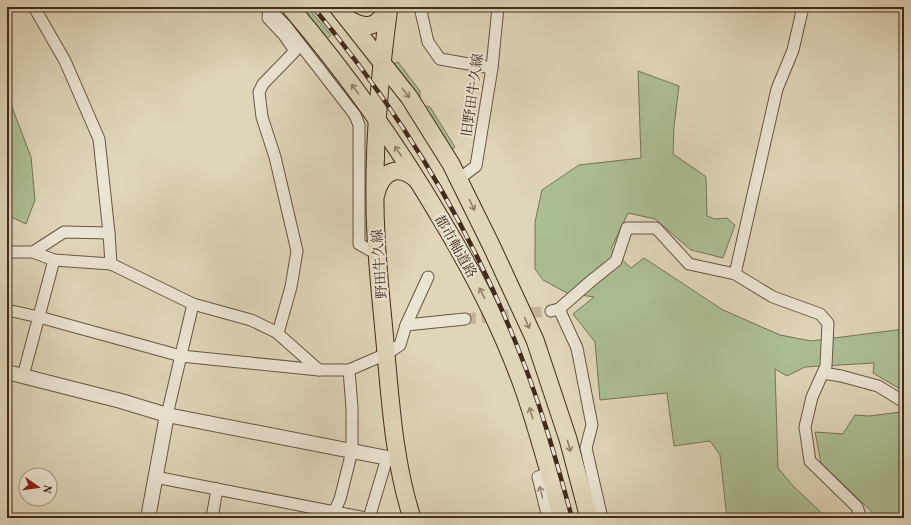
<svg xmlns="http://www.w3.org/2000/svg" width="911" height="525" font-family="Vollkorn,'Noto Serif JP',serif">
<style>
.green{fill:#acbe94;stroke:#777458}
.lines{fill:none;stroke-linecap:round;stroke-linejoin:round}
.minor-tunnel{stroke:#c0b399;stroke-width:11;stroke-dasharray:11 5.5;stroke-linecap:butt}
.minor-casing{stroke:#695642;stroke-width:13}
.tertiary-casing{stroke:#695642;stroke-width:16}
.primary-casing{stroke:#422b1b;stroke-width:19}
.minor{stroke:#eae4d2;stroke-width:11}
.tertiary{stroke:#eae4d2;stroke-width:14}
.primary{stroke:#dfd5b9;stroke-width:17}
.rail-casing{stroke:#422b1b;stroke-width:4.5}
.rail{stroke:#eae4d2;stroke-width:3;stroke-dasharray:9;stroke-linecap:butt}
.oneway{stroke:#90806a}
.oneway2{stroke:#968876}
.labels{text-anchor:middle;stroke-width:4;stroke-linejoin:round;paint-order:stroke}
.street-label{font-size:14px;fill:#422b1b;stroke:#eae4d2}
</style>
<rect width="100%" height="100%" fill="#dfd5b9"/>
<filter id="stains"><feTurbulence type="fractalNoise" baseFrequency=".005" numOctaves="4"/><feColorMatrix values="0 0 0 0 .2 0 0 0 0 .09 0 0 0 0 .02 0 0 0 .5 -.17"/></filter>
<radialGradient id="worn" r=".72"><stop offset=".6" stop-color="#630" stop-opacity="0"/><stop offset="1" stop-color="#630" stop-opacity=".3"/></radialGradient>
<g class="green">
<path d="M 297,7 L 307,7 L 331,35 L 326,40 Z"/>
<path d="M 393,62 L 394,64 L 398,62 L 420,91 L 420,97 L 415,101 L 393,63 Z"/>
<path d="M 638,71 L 679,86 L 674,126 L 673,154 L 705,176 L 706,178 L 707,216 L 715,219 L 727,218 L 735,225 L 723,258 L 691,250 L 655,219 L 628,213 L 611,249 L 631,268 L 644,258 L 723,310 L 780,335 L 811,341 L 904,329 L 904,518 L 875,518 L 871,511 L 821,463 L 815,432 L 843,434 L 855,415 L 869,416 L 901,412 L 902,390 L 873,373 L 874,363 L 805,367 L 787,376 L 775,369 L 778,468 L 793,486 L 827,518 L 727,518 L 720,455 L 710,441 L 674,446 L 667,393 L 600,400 L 595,342 L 573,314 L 594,297 L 567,293 L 543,280 L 535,269 L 535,222 L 542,190 L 579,165 L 641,158 Z"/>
<path d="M 7,94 L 31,157 L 35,200 L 26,224 L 7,215 Z"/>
<path d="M 427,106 L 430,107 L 455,147 L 451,150 L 420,110 Z"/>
</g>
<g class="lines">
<path class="minor-tunnel" d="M 465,319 L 551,311"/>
<defs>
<g id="minor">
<path d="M 34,7 L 65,61 L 99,139 L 109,233 L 111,264 L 193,304 L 251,320 L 276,332 L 319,370 L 349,370 L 386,354 L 400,345 L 406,325 L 428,277"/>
<path d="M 420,7 L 428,42 L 440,59 L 492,68"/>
<path d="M 269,8 L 268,18 L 284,35 L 295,51 L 263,84 L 259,92 L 262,117 L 275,157 L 297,251 L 291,287 L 278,333"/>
<path d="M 275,15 L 286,26 L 355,115 L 359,125 L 359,244 L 377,254"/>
<path d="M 459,179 L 476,166 L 492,68 L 498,7"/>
<path d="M 7,249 L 11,252 L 33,252 L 64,232 L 109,233"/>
<path d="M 33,252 L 54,260 L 111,264"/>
<path d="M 735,274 L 777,89 L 793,50 L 803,7"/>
<path d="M 559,309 L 577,348 L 592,425 L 586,448 L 598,501 L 585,504"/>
<path d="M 7,310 L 39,317 L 181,356 L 319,370"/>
<path d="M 551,311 L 559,309 L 591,281 L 616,261 L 627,228 L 656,228 L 689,264 L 735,274 L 773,297 L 820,314 L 828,323 L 826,366 L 812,397 L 805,427 L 810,461 L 857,507 L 861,518"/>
<path d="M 406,325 L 465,319"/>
<path d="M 823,373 L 841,376 L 878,386 L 904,402"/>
<path d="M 23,376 L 54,260"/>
<path d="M 167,415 L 193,304"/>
<path d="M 155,477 L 366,518"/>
<path d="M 598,501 L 602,518"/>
<path d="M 332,517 L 340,499 L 352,451 L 352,408 L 349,370"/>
<path d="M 212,518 L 217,489"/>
<path d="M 369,518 L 387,458"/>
<path d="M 548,518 L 538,477 L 549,473"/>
</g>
<g id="tertiary">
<path d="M 7,372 L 121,401 L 167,415 L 398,460"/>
<path d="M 148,518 L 167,415"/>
</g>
<g id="primary">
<path d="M 290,7 C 346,73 397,144 441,219 C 474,274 504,332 525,393 C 539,434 550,476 562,518"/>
<path d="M 338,7 L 409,97 L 451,164 L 491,245 L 535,340 L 568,439 L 589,518"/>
<path d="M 389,7 C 380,72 374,138 375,203 C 375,254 382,304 386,354 C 391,409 395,465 412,518"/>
<path d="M 348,19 C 367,30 378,28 387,7"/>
<path d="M 376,194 C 381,172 398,163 416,179"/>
</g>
</defs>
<use href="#minor" class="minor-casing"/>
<use href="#tertiary" class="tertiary-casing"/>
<use href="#primary" class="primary-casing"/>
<use href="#minor" class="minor"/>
<use href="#tertiary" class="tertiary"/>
<use href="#primary" class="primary"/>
<defs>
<path id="rail" d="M 313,7 C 400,111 472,230 521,356 C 542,409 557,463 572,518"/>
</defs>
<use href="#rail" class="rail-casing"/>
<use href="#rail" class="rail"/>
</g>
<defs><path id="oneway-shaft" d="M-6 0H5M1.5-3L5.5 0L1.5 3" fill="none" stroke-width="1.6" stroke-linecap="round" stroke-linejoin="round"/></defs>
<g class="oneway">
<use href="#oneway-shaft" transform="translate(355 89) rotate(-126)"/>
<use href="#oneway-shaft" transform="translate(406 93) rotate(53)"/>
<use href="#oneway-shaft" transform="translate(398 151) rotate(-124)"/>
<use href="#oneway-shaft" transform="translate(472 205) rotate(64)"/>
<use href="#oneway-shaft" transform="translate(482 293) rotate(-117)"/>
<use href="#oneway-shaft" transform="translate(527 323) rotate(66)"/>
<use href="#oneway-shaft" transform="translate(531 413) rotate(-107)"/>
<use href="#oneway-shaft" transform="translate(569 446) rotate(75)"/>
</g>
<use class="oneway2" href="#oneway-shaft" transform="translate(541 492) rotate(-104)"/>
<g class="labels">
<g class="street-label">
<text transform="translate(472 95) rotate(-82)" y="5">旧野田牛久線</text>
<text transform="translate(456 246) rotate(60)" y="5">都市軸道路</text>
<text transform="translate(379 264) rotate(-94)" y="5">野田牛久線</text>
</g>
</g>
<rect width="911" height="525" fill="none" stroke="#dfd5b9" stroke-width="24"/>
<rect x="8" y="8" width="895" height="509" fill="none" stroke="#422b1b" stroke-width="2"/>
<rect x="12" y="12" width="887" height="501" fill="none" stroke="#422b1b"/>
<g transform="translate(38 487) rotate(103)"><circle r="19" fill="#eae4d2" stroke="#a79a89"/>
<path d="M0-3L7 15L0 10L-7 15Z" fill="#8f2418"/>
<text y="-6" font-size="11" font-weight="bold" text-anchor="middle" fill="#422b1b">N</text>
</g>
<rect width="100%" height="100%" filter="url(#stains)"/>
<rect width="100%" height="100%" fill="url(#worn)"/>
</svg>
